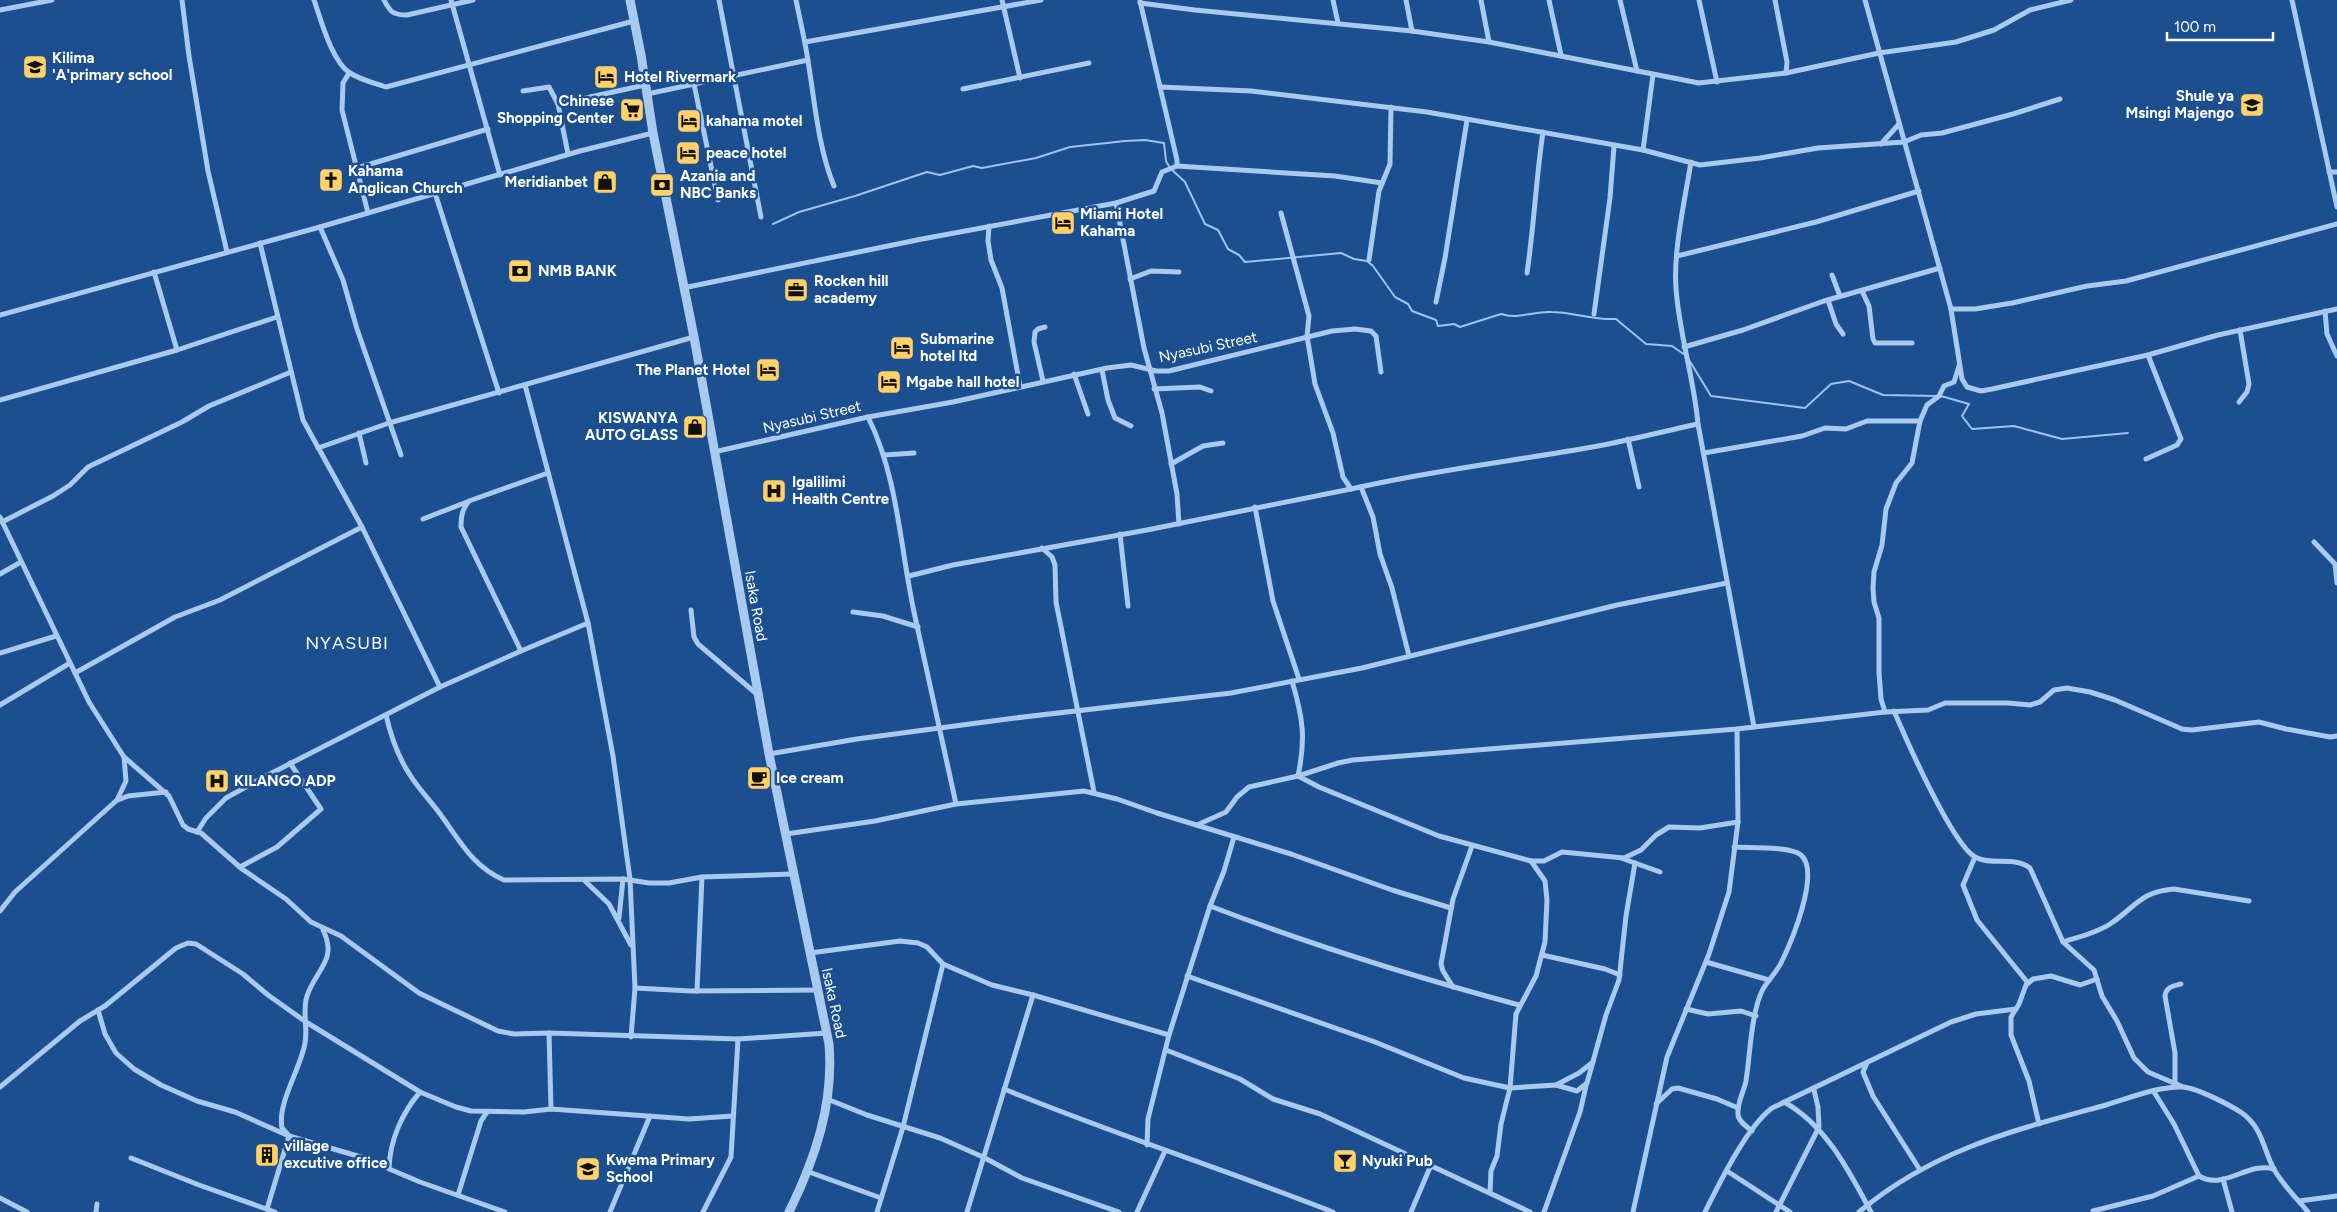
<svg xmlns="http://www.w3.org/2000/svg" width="2337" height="1212" font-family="Figtree,sans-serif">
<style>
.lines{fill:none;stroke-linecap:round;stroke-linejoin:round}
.stream{stroke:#9cc4f0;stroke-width:2}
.minor{stroke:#a9c9ee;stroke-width:5}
.tertiary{stroke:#a9c9ee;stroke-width:9}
.labels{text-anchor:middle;stroke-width:5;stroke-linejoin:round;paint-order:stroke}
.poi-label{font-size:15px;font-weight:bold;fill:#fff;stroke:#1b4f8f;text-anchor:start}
.street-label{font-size:15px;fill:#fff;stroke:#1b4f8f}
.quarter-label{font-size:18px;letter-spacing:1px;fill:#fff;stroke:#1b4f8f}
</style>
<rect width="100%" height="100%" fill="#1b4f8f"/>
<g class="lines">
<g class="stream">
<path d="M 773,224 L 799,212 L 855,196 L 927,172 L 940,175 L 973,166 L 982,168 L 1036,158 L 1070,147 L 1125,141 L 1145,140 L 1164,143 L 1166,161 L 1170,168 L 1185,182 L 1205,224 L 1218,230 L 1228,249 L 1239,255 L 1245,262 L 1341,253 L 1354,259 L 1367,261 L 1373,266 L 1395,297 L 1408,304 L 1412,311 L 1436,320 L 1438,326 L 1454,324 L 1460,327 L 1501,314 C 1518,320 1533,311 1551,312 C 1573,312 1591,320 1616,319 L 1646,344 L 1672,346 L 1685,355"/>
<path d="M 1689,360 L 1711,396 L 1805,408 L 1831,384 L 1849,381 L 1883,395 L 1937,396"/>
<path d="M 1941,396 L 1969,404 L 1962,416 L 1972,429 L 2014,426 L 2062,439 L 2128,433"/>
</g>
<g class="minor">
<path d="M 182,0 L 189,56 L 208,171 L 227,252"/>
<path d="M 314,0 C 321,20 332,62 350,73 C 361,80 374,83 386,87 L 634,21"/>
<path d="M 384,0 C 390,12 393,15 407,15 L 473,0"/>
<path d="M 451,0 L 500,175"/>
<path d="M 719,0 L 761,217"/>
<path d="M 796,0 C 800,20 805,41 808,61 C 815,103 818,147 834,186"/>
<path d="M 1002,0 L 1020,78"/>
<path d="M 1333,0 L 1338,23"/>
<path d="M 1406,0 L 1412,31"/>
<path d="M 1481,0 L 1489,42"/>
<path d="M 1549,0 L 1561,55"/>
<path d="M 1620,0 L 1637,71"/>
<path d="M 1699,0 L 1717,82"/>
<path d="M 1775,0 L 1787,62 L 1786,73"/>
<path d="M 1865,0 L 1951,309 L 1962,379 L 1967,387 L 1981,391 L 1992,389 L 2148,355 L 2218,335 L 2337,309"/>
<path d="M 2292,0 L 2337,207"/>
<path d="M 1140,3 L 1195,10 L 1412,31 L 1489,42 L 1699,83 L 1786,73 L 1879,53 L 1956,42 L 1994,30 L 2030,10 L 2071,0"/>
<path d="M 0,10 L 52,0"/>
<path d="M 805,42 L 1041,0"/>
<path d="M 349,73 L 343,83 L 342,110 L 368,213"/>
<path d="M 694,84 L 718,200"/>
<path d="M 1160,87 L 1251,91 L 1427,112 L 1643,150 L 1700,165 L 1760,158 L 1818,148 L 1904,142 L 1921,135 L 1942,133 L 2013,114 L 2060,99"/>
<path d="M 963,89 L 1089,63"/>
<path d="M 523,91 L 549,87 L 558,104 L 568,154"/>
<path d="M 647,94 L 808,60"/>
<path d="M 558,104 L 645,85"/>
<path d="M 1881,144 L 1899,124"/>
<path d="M 1643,150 L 1653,75"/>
<path d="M 1691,162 C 1685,199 1673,252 1676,288 C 1679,334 1694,378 1698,424 L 1754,727"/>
<path d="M 1177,166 L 1335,176 L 1382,183"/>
<path d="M 357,168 L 488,129"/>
<path d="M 2329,172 L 2337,172"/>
<path d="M 435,193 L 499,393"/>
<path d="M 1116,203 L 1144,348 L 1162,413 L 1177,494 L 1179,524"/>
<path d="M 1281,213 L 1309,316 L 1307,336 L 1315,384 L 1333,433 L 1343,477 L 1351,489"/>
<path d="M 989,226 L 988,241 L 991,260 L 1002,288 L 1020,386"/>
<path d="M 320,227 L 343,280 L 357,329 L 401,455"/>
<path d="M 260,243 L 303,420 L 362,527 L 440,687"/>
<path d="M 1677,256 L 1816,222 L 1919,191"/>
<path d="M 1369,260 L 1379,191 L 1390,164 L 1391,107"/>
<path d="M 154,272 L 177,350"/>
<path d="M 1527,273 C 1534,226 1536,179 1543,132"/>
<path d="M 1832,275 L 1840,296"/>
<path d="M 1130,279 L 1151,271 L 1179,272"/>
<path d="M 683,288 L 922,239 L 1116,203 L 1154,191 L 1162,172 L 1177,166 L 1177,160 L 1140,1"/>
<path d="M 1862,291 L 1869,306 L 1873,339 L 1875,343 L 1912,343"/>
<path d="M 1828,300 L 1836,324 L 1843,334"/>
<path d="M 1436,302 L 1445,258 L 1467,120"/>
<path d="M 1951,309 L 1975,309 L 2012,303 L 2087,286 L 2126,281 L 2337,224"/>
<path d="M 2325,311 L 2327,334 L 2337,356"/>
<path d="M 1594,314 L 1610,198 L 1614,146"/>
<path d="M 0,315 L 320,227 L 580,151 L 653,133"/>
<path d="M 1684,347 L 1743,330 L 1824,301 L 1940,268"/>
<path d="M 1102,370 L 1108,400 L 1115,418 L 1131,426"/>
<path d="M 1074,374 L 1088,414"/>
<path d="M 1043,381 L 1034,342 L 1035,332 L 1038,329 L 1045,327"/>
<path d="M 525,385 L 588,623 L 613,756 L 630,879 L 635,988 L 631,1037"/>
<path d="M 1154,389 L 1200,387 L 1211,391"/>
<path d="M 0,400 L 177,350 L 277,317"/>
<path d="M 2239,402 L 2247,392 L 2249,384 L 2240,330"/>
<path d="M 868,417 C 898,477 900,547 914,612 C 928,676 942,740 956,804"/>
<path d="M 359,433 L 366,463"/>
<path d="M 1628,439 L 1639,487"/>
<path d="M 318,448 L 389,423 L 694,337"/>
<path d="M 714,452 L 868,417 L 953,402 L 1107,368 L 1131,365 L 1156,371 L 1169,371 L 1332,331 L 1355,329 L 1371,331 L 1376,336 L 1381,372"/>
<path d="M 1704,453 L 1802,436 L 1825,428 L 1846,429 L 1867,421 L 1920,421"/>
<path d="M 884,455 L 914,453"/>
<path d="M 2146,459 L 2177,445 L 2181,439 L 2148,355"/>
<path d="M 1171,464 L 1203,446 L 1223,443"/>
<path d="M 1361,487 L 1373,517 L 1380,554 L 1392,588 L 1409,656"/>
<path d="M 1255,507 L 1273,601 L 1299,679"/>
<path d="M 0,517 L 89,702 L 124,757 L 169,796 L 183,825 L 188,829 L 201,833 L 242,869 L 286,899 L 311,922 L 341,936 L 419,993 L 498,1031 L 514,1034 L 549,1033 L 738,1039 L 827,1033"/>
<path d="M 423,519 L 467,502"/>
<path d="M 2,522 L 53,496 L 70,485 L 88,467 L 182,422 L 209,406 L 291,372"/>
<path d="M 1120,534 L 1128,606"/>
<path d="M 2314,542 L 2335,564 L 2337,583"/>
<path d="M 1042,548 L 1052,557 L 1055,565 L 1056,602 L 1094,792"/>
<path d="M 0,574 L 21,562"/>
<path d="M 909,576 L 953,565 L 1147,530 L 1351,489 C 1432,470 1515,461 1598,446 C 1631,440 1665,431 1698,424"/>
<path d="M 691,610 L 694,637 L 698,644 L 758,695"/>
<path d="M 853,612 L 883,616 L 918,627"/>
<path d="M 521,651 L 461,527 C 461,517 462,509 469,501 L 548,473"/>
<path d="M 0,653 L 56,636"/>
<path d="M 75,673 L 175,617 L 220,600 L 362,527"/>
<path d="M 1292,681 C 1303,718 1306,738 1298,776 L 1319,787 L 1439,836 L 1531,861 L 1544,861 L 1562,852 L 1624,858 L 1641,850 L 1656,835 L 1669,827 L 1700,828 L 1738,822"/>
<path d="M 0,705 L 70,663"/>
<path d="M 1894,711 C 1906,739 1952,844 1975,857 C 1991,866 2014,856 2030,868 L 2063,942 L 2094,970 L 2102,996 L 2117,1021 L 2134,1058 L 2148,1072 L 2181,1086"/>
<path d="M 1885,712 L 1881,699 L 1879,672 L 1879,618 L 1874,602 L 1873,588 L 1874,572 L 1882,545 L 1886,509 L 1896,483 L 1912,463 L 1920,421 L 1927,405 L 1939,396 L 1944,386 L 1954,382 L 1959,366"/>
<path d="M 386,715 C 391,737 398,757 410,775 C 420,791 433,803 443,818 C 461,843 474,867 504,880 L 623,879 L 649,883 L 669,883 L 702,877 L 793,874"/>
<path d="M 769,754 L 857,739 L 1015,718 L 1231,693 L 1362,668 L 1617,605 L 1727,583"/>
<path d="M 118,800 L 128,796 L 166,792"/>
<path d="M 1197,825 L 1226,812 L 1237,797 L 1249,787 L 1298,776 L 1338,763 L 1353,760 L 1737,729 L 1885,712 L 1928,710 L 1945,703 L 2008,703 L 2030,705 L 2040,702 L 2054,690 L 2067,688 L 2090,692 L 2115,700 L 2182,729 L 2192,730 L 2259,722 L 2286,729 L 2330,737 L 2337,736"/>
<path d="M 197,832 L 206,818 L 226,798 L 262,778 L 440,687 L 521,651 L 588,623"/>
<path d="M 786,834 L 875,821 L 956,804 L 1084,791 L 1117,799 L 1157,813 L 1291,854 L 1392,890 L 1451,908"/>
<path d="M 1734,847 C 1749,848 1791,846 1801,855 C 1821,872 1791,943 1781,963 C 1776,973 1767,981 1762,991 C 1751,1014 1750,1056 1746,1081 C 1744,1091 1737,1103 1738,1114 C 1738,1121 1747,1127 1752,1131"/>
<path d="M 1975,857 L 1963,885 L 1977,920 L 2028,983"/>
<path d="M 1621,858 L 1660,872"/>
<path d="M 240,867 L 277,847 L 321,809 L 290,763"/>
<path d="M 584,880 L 609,904 L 631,945"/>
<path d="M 1210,906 C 1311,945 1415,977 1519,1005"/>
<path d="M 0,911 L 15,892 L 117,800 L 126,781 L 124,757"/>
<path d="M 619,918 L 623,879"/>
<path d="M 2063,942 C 2078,937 2097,933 2110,924 C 2136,907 2139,892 2174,889 L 2249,901"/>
<path d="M 810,953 L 900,941 L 918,943 L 927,947 L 943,964 L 992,985 L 1033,995 L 1169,1035"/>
<path d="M 1542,955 L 1605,969 L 1620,975"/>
<path d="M 1706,962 L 1769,980"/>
<path d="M 1187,976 L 1375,1042 L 1464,1078 L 1510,1088 L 1556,1085 L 1577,1091 L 1587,1083 L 1606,1015 L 1619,980 L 1626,916 L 1635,863"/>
<path d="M 1453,987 L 1443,971 L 1441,964 L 1453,899 L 1472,846"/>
<path d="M 635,988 L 691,991 L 818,990"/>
<path d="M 697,991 L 702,877"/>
<path d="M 1686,1009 L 1708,1014 L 1741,1011 L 1756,1016"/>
<path d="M 98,1010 L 105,1034 L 116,1053 L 134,1069 L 161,1085 L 197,1101 L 235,1112 L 289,1136 L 361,1157 L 420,1182 L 505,1212"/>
<path d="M 549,1033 L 551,1109"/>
<path d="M 1166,1050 L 1240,1079 L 1273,1099 L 1320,1114 L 1530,1212"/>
<path d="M 1867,1063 L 1863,1072 L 1873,1096 L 1920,1170"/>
<path d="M 2175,1083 L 2175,1053 L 2165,996 C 2166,987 2173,986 2181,984"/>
<path d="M 1556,1085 L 1579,1073 L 1593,1062"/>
<path d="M 0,1087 L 80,1021 L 105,1006 L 176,948 L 188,943 L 196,944 L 243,974 L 268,995 L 306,1022 L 420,1092 L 456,1107 L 471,1111 L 524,1112 L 551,1109 L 689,1119 L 733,1116"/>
<path d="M 1004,1089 C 1113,1134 1224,1169 1333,1212"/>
<path d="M 2154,1092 L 2174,1124 L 2199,1176 C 2224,1191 2248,1161 2274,1169"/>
<path d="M 827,1099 L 867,1115 L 940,1138 L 983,1157 L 1022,1178 L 1119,1212"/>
<path d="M 1784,1102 C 1826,1125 1849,1171 1871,1212"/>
<path d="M 1656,1104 L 1672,1089 L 1678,1088 L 1717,1099 L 1738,1108"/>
<path d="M 2039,1124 L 2029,1081 L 2011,1035 L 2011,1017 L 2019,1004 L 2026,985 L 2033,979 L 2051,976 L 2080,985 L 2097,979"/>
<path d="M 1147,1145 L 1148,1119 L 1169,1035 L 1210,906 L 1224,871 L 1234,837"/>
<path d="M 131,1158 L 199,1185 L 275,1212"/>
<path d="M 389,1168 C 390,1140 402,1113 420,1092"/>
<path d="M 1727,1171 L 1790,1212"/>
<path d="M 809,1172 L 881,1198"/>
<path d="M 2223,1179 L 2232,1212"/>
<path d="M 1490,1193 L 1491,1171 L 1497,1156 L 1501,1124 L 1510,1088 L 1516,1014 L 1536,976 L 1545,942 L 1547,900 L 1545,881 L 1531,861"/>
<path d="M 458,1195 L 481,1121 L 487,1112"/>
<path d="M 0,1198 L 27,1212"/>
<path d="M 2299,1201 L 2337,1196"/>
<path d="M 267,1209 L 289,1136 L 282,1128 C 277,1103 301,1068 305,1043 C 308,1028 302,1011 307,996 C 316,969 338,960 323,930"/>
<path d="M 2093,1211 L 2153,1196 L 2199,1176"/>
<path d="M 96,1212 L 97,1204"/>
<path d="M 610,1212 L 650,1116"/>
<path d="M 703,1212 L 731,1157 L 738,1039"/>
<path d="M 877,1212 L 903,1127 L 943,964"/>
<path d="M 967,1212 L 1033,995"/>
<path d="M 1137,1212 L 1165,1151"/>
<path d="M 1411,1212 L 1431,1165"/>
<path d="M 1544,1212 L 1580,1112 L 1586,1086"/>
<path d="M 1633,1212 L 1667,1057 L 1709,954 L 1729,892 L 1738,822 L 1737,729"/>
<path d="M 1705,1212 C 1720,1182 1746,1128 1772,1108 L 1951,1022 L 1976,1014 L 2016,1009"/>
<path d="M 1776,1212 L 1819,1127 L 1818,1107 L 1814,1090"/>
<path d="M 1859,1212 C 1934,1149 2015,1130 2106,1105 C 2130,1098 2158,1086 2183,1087 C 2197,1088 2230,1105 2242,1113 C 2264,1129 2263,1151 2275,1171 C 2284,1186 2297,1199 2308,1212"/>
</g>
<path class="tertiary" d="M 630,0 L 641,55 L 653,133 L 694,337 L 769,754 L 829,1044 C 834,1104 815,1159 789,1212"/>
</g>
<defs>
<symbol id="school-square" viewBox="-11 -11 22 22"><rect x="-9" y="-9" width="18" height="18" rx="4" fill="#ffd166" stroke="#1b4f8f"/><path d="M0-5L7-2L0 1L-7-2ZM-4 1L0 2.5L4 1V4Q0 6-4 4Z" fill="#111"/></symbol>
<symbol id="hotel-square" viewBox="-11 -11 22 22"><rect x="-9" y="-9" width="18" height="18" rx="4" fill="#ffd166" stroke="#1b4f8f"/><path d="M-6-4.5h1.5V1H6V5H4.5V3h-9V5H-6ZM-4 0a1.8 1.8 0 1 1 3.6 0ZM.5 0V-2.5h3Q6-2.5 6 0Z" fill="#111"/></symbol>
<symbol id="supermarket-square" viewBox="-11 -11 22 22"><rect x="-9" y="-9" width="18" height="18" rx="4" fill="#ffd166" stroke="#1b4f8f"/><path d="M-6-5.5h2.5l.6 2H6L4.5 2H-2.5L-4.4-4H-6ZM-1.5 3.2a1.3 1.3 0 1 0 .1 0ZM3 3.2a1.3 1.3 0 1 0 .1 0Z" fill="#111"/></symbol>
<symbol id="church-square" viewBox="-11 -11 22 22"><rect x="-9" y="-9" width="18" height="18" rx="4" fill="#ffd166" stroke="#1b4f8f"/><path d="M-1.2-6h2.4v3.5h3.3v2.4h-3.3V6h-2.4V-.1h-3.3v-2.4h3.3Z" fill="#111"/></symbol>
<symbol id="shop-square" viewBox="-11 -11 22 22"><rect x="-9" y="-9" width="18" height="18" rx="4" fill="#ffd166" stroke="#1b4f8f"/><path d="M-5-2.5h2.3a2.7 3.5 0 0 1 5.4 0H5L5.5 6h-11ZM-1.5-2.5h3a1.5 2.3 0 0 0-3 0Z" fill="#111"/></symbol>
<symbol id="bank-square" viewBox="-11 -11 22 22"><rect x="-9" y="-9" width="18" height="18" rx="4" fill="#ffd166" stroke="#1b4f8f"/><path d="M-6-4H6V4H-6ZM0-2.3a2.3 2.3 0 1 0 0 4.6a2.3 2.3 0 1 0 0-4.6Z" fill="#111"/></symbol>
<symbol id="office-square" viewBox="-11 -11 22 22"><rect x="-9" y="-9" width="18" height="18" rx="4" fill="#ffd166" stroke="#1b4f8f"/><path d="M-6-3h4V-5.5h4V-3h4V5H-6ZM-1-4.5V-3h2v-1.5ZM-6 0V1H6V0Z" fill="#111"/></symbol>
<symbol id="hospital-square" viewBox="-11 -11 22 22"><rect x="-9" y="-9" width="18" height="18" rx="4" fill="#ffd166" stroke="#1b4f8f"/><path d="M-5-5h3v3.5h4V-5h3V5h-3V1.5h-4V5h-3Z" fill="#111"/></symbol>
<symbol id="cafe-square" viewBox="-11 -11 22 22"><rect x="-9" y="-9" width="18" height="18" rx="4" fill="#ffd166" stroke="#1b4f8f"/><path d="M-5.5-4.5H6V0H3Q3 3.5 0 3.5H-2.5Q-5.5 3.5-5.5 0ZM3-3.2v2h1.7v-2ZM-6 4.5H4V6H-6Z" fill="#111"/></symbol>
<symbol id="building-square" viewBox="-11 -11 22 22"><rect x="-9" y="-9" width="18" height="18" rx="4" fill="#ffd166" stroke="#1b4f8f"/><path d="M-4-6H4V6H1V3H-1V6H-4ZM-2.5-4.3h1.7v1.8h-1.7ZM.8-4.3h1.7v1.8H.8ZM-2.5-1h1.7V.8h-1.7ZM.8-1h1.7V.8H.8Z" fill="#111"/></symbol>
<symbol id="bar-square" viewBox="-11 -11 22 22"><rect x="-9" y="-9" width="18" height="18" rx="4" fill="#ffd166" stroke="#1b4f8f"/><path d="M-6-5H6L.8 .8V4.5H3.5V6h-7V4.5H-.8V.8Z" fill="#111"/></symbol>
</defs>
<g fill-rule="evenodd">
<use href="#school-square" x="21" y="53" width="28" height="28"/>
<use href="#hotel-square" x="592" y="63" width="28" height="28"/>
<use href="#school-square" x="2238" y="91" width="28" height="28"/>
<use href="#supermarket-square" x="618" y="96" width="28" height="28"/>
<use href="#hotel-square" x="675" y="107" width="28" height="28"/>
<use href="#hotel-square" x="674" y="139" width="28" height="28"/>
<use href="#church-square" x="317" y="166" width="28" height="28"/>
<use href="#shop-square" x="591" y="168" width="28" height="28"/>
<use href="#bank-square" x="648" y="171" width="28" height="28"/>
<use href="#hotel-square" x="1049" y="209" width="28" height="28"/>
<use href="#bank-square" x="506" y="257" width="28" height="28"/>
<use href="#office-square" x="782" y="276" width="28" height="28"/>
<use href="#hotel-square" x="888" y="334" width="28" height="28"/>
<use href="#hotel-square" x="754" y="356" width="28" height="28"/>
<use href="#hotel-square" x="875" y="368" width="28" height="28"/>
<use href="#shop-square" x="681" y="413" width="28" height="28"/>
<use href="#hospital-square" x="760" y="477" width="28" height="28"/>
<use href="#cafe-square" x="745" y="764" width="28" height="28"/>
<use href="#hospital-square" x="203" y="767" width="28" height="28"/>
<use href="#building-square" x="253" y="1141" width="28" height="28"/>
<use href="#bar-square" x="1331" y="1147" width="28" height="28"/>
<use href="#school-square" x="574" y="1155" width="28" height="28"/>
</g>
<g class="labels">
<g class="poi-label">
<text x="52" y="63">Kilima<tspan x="52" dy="17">'A'primary school</tspan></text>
<text x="624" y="82">Hotel Rivermark</text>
<text x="2234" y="101" text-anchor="end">Shule ya<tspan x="2234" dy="17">Msingi Majengo</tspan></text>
<text x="614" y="106" text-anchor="end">Chinese<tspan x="614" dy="17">Shopping Center</tspan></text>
<text x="706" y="126">kahama motel</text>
<text x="706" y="158">peace hotel</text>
<text x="348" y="176">Kahama<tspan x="348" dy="17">Anglican Church</tspan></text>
<text x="680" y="181">Azania and<tspan x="680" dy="17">NBC Banks</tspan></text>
<text x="588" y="187" text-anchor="end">Meridianbet</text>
<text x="1080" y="219">Miami Hotel<tspan x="1080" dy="17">Kahama</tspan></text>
<text x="538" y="276">NMB BANK</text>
<text x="814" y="286">Rocken hill<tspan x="814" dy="17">academy</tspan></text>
<text x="920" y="344">Submarine<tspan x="920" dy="17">hotel ltd</tspan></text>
<text x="750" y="375" text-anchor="end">The Planet Hotel</text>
<text x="906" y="387">Mgabe hall hotel</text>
<text x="678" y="423" text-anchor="end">KISWANYA<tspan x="678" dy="17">AUTO GLASS</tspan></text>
<text x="792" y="487">Igalilimi<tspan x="792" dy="17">Health Centre</tspan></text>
<text x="776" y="783">Ice cream</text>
<text x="234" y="786">KILANGO ADP</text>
<text x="284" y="1151">village<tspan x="284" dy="17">excutive office</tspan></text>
<text x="606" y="1165">Kwema Primary<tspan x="606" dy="17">School</tspan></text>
<text x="1362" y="1166">Nyuki Pub</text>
</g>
<g class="street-label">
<text transform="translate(1208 347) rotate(-12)" y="5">Nyasubi Street</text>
<text transform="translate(812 417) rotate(-13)" y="5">Nyasubi Street</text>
<text transform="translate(756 606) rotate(80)" y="5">Isaka Road</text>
<text transform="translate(834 1003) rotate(78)" y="5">Isaka Road</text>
</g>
<g class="quarter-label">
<text x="347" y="649">NYASUBI</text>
</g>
</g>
<path d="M2167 32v8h106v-8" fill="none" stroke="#ffffff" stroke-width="2.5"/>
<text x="2174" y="32" font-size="15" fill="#ffffff" stroke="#1b4f8f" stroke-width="4" paint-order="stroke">100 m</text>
</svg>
